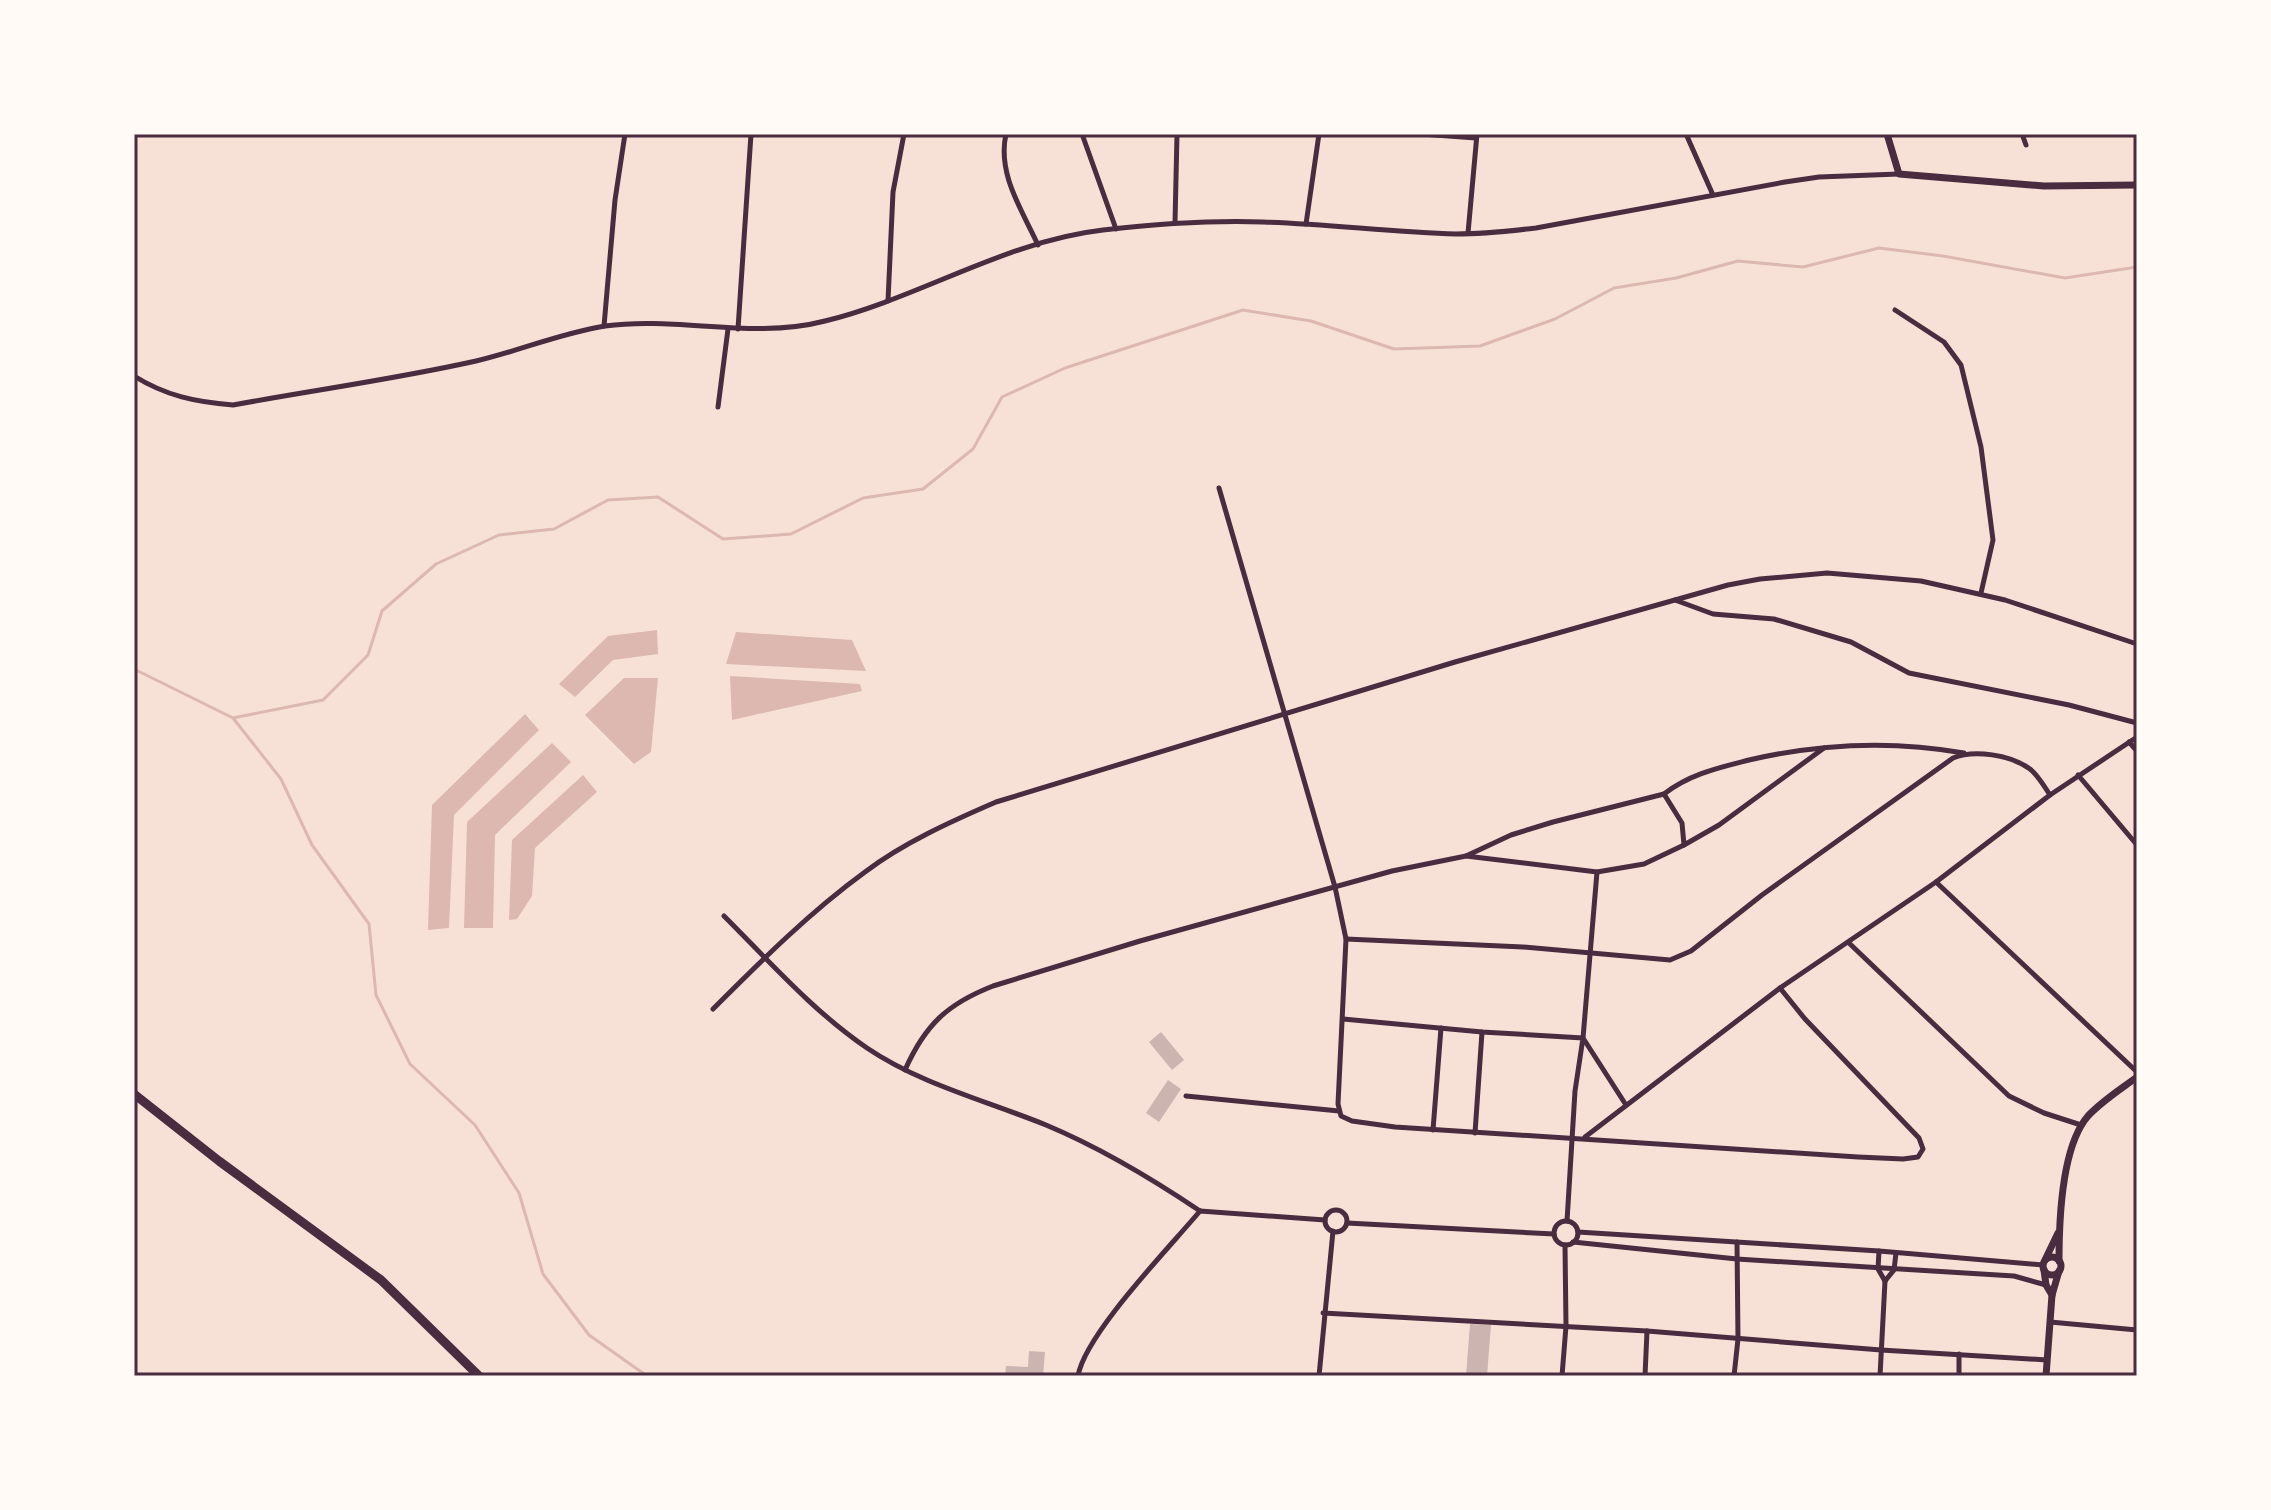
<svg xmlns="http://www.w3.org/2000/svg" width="2271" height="1510" font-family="Mulish,sans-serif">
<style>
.water{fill:#dcb8b0}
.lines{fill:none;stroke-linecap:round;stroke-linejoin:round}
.stream{stroke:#dcb8b0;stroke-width:3}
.building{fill:#ccb4b1}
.minor{stroke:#4a2c40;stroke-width:5}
.tertiary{stroke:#4a2c40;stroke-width:7}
.trunk{stroke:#4a2c40;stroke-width:9}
.neatline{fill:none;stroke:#4a2c40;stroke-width:3}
</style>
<rect width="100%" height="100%" fill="#f7e1d7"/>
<g class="water">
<path d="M 657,630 L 658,654 L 613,660 L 575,697 L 559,684 L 608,636 Z"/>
<path d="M 736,632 L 852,640 L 866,671 L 726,664 Z"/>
<path d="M 730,676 L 860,684 L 862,691 L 732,720 Z"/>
<path d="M 624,678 L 658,678 L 651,752 L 634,764 L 585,715 Z"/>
<path d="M 525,714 L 539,730 L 454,815 L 449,928 L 428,930 L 432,805 Z"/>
<path d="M 552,743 L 571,762 L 495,835 L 493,928 L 464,928 L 467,822 Z"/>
<path d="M 583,775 L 597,792 L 535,848 L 532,896 L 517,919 L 509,920 L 512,840 Z"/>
</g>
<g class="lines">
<g class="stream">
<path d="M 134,669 L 233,718 L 281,779 L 312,845 L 369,924 L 376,995 L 410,1064 L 475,1125 L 519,1193 L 543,1274 L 589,1335 L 647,1376"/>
<path d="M 233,718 L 323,700 L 368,655 L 382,611 L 436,564 L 499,535 L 554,529 L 608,500 L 658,497 L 723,539 L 791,534 L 863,498 L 923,489 L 973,449 L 1002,397 L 1065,368 L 1243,310 L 1311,321 L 1394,349 L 1480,346 L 1555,319 L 1614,288 L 1676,278 L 1738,261 L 1803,267 L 1879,248 L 1943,256 L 2065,278 L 2137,267"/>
</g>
</g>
<g class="building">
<path d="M 1161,1032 L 1184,1060 L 1172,1070 L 1149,1042 Z"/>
<path d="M 1168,1080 L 1181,1089 L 1159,1122 L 1146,1113 Z"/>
<path d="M 1470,1324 L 1491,1325 L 1487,1376 L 1466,1376 Z"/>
<path d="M 1029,1351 L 1045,1352 L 1043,1376 L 1005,1376 L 1006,1366 L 1028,1367 Z"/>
</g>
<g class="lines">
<g class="minor">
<path d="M 1006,134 C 997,174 1022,210 1038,245"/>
<path d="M 1082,134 L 1116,229"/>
<path d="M 1421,134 L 1476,138"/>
<path d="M 1686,134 L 1713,195"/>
<path d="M 2022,134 L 2026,145"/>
<path d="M 1175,223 L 1177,134"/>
<path d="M 1306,224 L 1319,134"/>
<path d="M 1468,233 L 1477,134"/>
<path d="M 888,301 L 893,192 L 904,134"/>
<path d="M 1895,310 L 1944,342 L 1961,365 L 1981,447 L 1993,540 L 1981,593"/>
<path d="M 604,326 L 615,200 L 625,134"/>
<path d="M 738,329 L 751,134"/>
<path d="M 134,376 C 166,396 196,402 233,405 C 314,390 396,379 476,361 C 519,351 561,333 605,326 C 678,316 752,340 825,321 C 919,298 1006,241 1103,230 C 1156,224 1209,220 1263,222 C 1327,224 1392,232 1456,234 C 1482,234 1510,231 1536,228 L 1785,182 L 1819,177 L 1899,174"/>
<path d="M 718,407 L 728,329"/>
<path d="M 1219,488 L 1335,887 L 1346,939 L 1338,1104 L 1341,1116 L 1352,1121 L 1395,1127 L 1858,1157 L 1903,1159 L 1918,1157 L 1923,1149 L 1919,1138 L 1805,1019 L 1780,988"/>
<path d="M 1675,600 L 1713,614 L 1774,619 L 1851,642 L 1909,673 L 2069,705 L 2137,723"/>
<path d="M 2129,742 L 2137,751"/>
<path d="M 2078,775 L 2137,845"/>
<path d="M 1664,794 L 1682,823 L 1684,845 L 1644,864 L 1597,872 L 1466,856 L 1511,835 L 1553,822 Z"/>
<path d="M 1664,794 C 1690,774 1718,768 1749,760 C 1822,743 1891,740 1964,753"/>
<path d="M 2050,795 L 2137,737"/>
<path d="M 1684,845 L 1719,825 L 1824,748"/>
<path d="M 1597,872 L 1583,1038 L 1626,1105"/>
<path d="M 1936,882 L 2137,1072"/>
<path d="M 724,916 C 769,961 814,1012 867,1048 C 920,1084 987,1101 1046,1125 C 1101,1148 1151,1178 1200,1211"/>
<path d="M 1346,939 L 1523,947 L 1670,960 L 1691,951 L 1762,895 L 1953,758 C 1974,749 2011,755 2030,769 C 2038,775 2044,786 2050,795 L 1936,882 L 1780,988 L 1585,1137"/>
<path d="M 1849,943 L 2009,1096 L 2044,1113 L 2081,1125"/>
<path d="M 713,1009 C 761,961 810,912 865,872 C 903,843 952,821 996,802 L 1455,662 L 1728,585 L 1760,579 L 1827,573 L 1921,581 L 2005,600 L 2137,644"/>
<path d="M 1343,1019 L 1482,1032 L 1583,1038 L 1575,1091 L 1567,1221"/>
<path d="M 905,1070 C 925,1025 947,1004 993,986 L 1140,941 L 1392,871 L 1466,856"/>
<path d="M 1186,1096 L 1339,1111"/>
<path d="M 1433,1130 L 1441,1028"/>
<path d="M 1475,1133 L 1482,1032"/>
<circle cx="1336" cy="1221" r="11"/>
<path d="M 1200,1211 L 1325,1220"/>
<circle cx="1566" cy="1233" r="12"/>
<path d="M 1347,1223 L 1554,1234"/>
<path d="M 1578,1232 L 1879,1251 L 2043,1265"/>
<path d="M 1573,1242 L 1737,1259 L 2014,1276 L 2046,1285"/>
<path d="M 1879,1251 L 1878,1269 L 1885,1281"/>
<path d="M 1885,1281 L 1894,1270 L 1896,1253"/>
<path d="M 1323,1313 L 1647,1331 L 1881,1350 L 2047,1360"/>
<path d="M 2050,1322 L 2137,1330"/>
<path d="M 1078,1376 C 1085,1334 1170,1247 1200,1211"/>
<path d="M 1319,1376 L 1333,1231"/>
<path d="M 1562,1376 L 1566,1326 L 1565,1245"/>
<path d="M 1645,1376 L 1647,1331"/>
<path d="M 1734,1376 L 1738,1339 L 1737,1242"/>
<path d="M 1880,1376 L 1885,1281"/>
<path d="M 1959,1376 L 1959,1354"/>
</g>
<g class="tertiary">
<path d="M 1887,134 L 1899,174 L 2044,186 L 2137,185"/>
<circle cx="2052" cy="1266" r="9"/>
<path d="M 2045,1260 L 2058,1233"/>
<path d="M 2059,1261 C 2059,1222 2061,1147 2088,1116 C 2102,1101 2121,1089 2137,1077"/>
<path d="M 2044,1270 L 2046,1285 L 2052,1295"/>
<path d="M 2046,1376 L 2052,1295 L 2059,1271"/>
</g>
<path class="trunk" d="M 134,1094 L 219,1161 L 381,1280 L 479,1376"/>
</g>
<rect width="2271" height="1510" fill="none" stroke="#fffaf5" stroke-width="272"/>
<rect x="136" y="136" width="1999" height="1238" class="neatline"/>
</svg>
